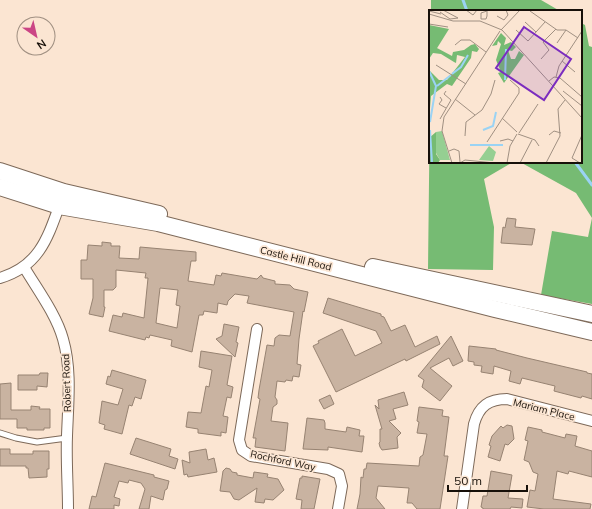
<svg xmlns="http://www.w3.org/2000/svg" width="592" height="509" font-family="Mulish,sans-serif">
<style>
.forest{fill:#76bb73}
.lines{fill:none;stroke-linecap:round;stroke-linejoin:round}
.stream{stroke:#9ad3f4;stroke-width:3}
.building{fill:#c9b3a1;stroke:#978372;fill-rule:evenodd}
.lane-casing{stroke:#7d6959;stroke-width:7}
.street-casing{stroke:#7d6959;stroke-width:12}
.primary-casing{stroke:#7d6959;stroke-width:18}
.lane{stroke:#fff;stroke-width:5}
.street{stroke:#fff;stroke-width:10}
.primary{stroke:#fff;stroke-width:16}
.labels{text-anchor:middle;stroke-width:3.5;stroke-linejoin:round;paint-order:stroke}
.street-label{font-size:10px;fill:#171009;stroke:#fbe5d2}
.inset-river{fill:none;stroke:#9ad3f4;stroke-width:2}
.inset-road{fill:none;stroke:#a09082;stroke-width:1}
.view{fill:#7b2cbf;fill-opacity:0.15;stroke:#7b2cbf;stroke-width:2}
.inset-edge{fill:none;stroke:#171009;stroke-width:2}
</style>
<rect width="100%" height="100%" fill="#fbe5d2"/>
<g class="forest">
<path d="M 431,0 L 541,0 L 560,11 L 431,11 Z"/>
<path d="M 581,23 L 585,25 L 589,46 L 592,47 L 592,304 L 541,295 L 552,231 L 588,237 L 592,218 L 576,193 L 520,162 L 581,162 Z"/>
<path d="M 430,95 L 430,162 L 513,162 L 484,179 L 494,227 L 493,270 L 428,269 Z"/>
</g>
<g class="lines">
<g class="stream">
<path d="M 463,0 L 467,11"/>
<path d="M 575,162 L 592,185"/>
</g>
</g>
<g class="building">
<path d="M 507,218 L 516,219 L 515,227 L 535,229 L 532,245 L 501,243 L 503,227 L 505,228 Z"/>
<path d="M 102,242 L 111,243 L 111,246 L 120,246 L 119,258 L 139,259 L 140,247 L 196,252 L 196,261 L 191,261 L 188,281 L 214,285 L 216,275 L 221,276 L 222,273 L 257,279 L 261,275 L 263,278 L 275,281 L 275,284 L 290,285 L 294,289 L 308,292 L 304,312 L 303,311 L 299,339 L 297,364 L 301,365 L 299,377 L 293,376 L 292,381 L 286,380 L 285,382 L 277,381 L 275,397 L 277,400 L 277,404 L 273,407 L 271,421 L 288,423 L 285,451 L 255,447 L 256,438 L 253,438 L 260,399 L 258,398 L 259,390 L 267,345 L 274,346 L 275,338 L 279,335 L 290,336 L 294,312 L 247,303 L 249,296 L 235,294 L 228,301 L 227,305 L 218,303 L 217,313 L 204,311 L 203,315 L 199,315 L 192,352 L 171,346 L 172,340 L 150,335 L 149,338 L 146,337 L 145,340 L 109,331 L 113,315 L 122,317 L 123,313 L 144,318 L 148,278 L 145,278 L 146,273 L 116,270 L 116,287 L 113,290 L 104,290 L 104,307 L 105,307 L 103,317 L 89,314 L 93,298 L 93,279 L 81,279 L 81,260 L 87,260 L 88,245 L 102,246 ZM 160,288 L 178,290 L 176,305 L 180,306 L 177,328 L 156,323 Z"/>
<path d="M 328,298 L 381,314 L 381,316 L 384,317 L 391,331 L 405,325 L 415,347 L 437,336 L 440,344 L 406,361 L 405,359 L 336,392 L 313,346 L 319,343 L 318,341 L 342,329 L 355,356 L 382,343 L 376,331 L 323,313 Z"/>
<path d="M 224,324 L 239,327 L 236,342 L 238,343 L 235,357 L 216,339 L 222,336 Z"/>
<path d="M 451,336 L 463,361 L 453,366 L 449,358 L 430,368 L 452,386 L 440,401 L 422,387 L 424,380 L 418,376 Z"/>
<path d="M 469,346 L 496,349 L 496,350 L 527,358 L 587,372 L 587,373 L 592,374 L 592,399 L 582,396 L 581,398 L 554,391 L 555,386 L 522,378 L 520,384 L 509,381 L 511,371 L 494,366 L 493,374 L 481,372 L 482,366 L 474,365 L 474,362 L 468,361 Z"/>
<path d="M 201,351 L 232,356 L 227,385 L 233,387 L 231,398 L 227,397 L 223,416 L 228,417 L 226,433 L 221,432 L 221,436 L 198,433 L 198,429 L 186,427 L 188,412 L 201,413 L 206,386 L 209,387 L 212,370 L 199,367 Z"/>
<path d="M 112,370 L 146,380 L 141,399 L 135,397 L 132,406 L 129,405 L 122,434 L 104,429 L 105,425 L 99,423 L 102,401 L 118,405 L 123,389 L 106,384 L 108,376 L 110,377 Z"/>
<path d="M 40,373 L 48,373 L 47,387 L 37,386 L 37,390 L 18,390 L 18,375 L 39,375 Z"/>
<path d="M 11,383 L 11,410 L 31,410 L 31,406 L 40,407 L 39,409 L 50,409 L 50,428 L 44,428 L 44,430 L 27,430 L 27,428 L 17,428 L 17,419 L 0,419 L 0,384 Z"/>
<path d="M 404,392 L 408,405 L 393,409 L 396,419 L 389,421 L 401,433 L 397,437 L 398,448 L 382,450 L 380,447 L 379,443 L 380,442 L 380,429 L 382,429 L 375,405 L 379,409 L 378,400 Z"/>
<path d="M 330,395 L 334,404 L 324,409 L 319,400 Z"/>
<path d="M 419,407 L 443,410 L 442,416 L 449,417 L 444,456 L 448,456 L 440,509 L 417,509 L 412,503 L 407,503 L 409,488 L 378,486 L 376,498 L 385,509 L 357,509 L 360,494 L 361,477 L 363,478 L 364,469 L 366,469 L 367,463 L 419,466 L 420,457 L 423,455 L 427,434 L 417,433 L 419,422 L 417,421 Z"/>
<path d="M 307,418 L 324,420 L 325,423 L 325,429 L 346,432 L 347,427 L 360,430 L 359,436 L 364,436 L 362,452 L 328,447 L 328,450 L 303,449 Z"/>
<path d="M 507,425 L 512,426 L 514,439 L 508,445 L 505,444 L 500,461 L 488,457 L 491,446 L 489,445 L 492,436 L 501,426 L 503,428 Z"/>
<path d="M 528,427 L 542,430 L 542,432 L 565,438 L 566,434 L 577,436 L 575,446 L 592,451 L 592,477 L 569,471 L 568,474 L 557,471 L 553,499 L 591,504 L 590,509 L 544,509 L 527,507 L 530,490 L 535,491 L 538,474 L 533,472 L 529,462 L 524,460 L 528,441 L 525,440 Z"/>
<path d="M 136,438 L 171,449 L 169,456 L 178,459 L 175,469 L 130,454 Z"/>
<path d="M 0,449 L 10,449 L 10,454 L 33,454 L 33,451 L 49,451 L 49,469 L 47,469 L 47,477 L 29,478 L 28,468 L 26,468 L 26,466 L 0,466 Z"/>
<path d="M 206,449 L 208,460 L 214,458 L 217,472 L 188,477 L 187,474 L 184,475 L 182,460 L 190,463 L 189,452 Z"/>
<path d="M 105,463 L 154,475 L 154,477 L 169,481 L 167,489 L 165,490 L 163,500 L 151,496 L 149,509 L 139,509 L 145,489 L 141,483 L 129,480 L 128,483 L 119,481 L 114,497 L 120,499 L 119,506 L 114,505 L 114,509 L 89,509 L 92,496 L 96,497 Z"/>
<path d="M 226,468 L 230,469 L 232,472 L 237,473 L 237,475 L 253,478 L 254,472 L 268,474 L 267,477 L 278,479 L 284,490 L 273,500 L 265,499 L 264,503 L 255,502 L 257,488 L 239,500 L 234,499 L 230,492 L 220,491 L 223,471 Z"/>
<path d="M 491,471 L 512,475 L 508,498 L 523,499 L 522,508 L 511,507 L 510,509 L 483,509 L 483,508 L 481,507 L 483,496 L 487,496 Z"/>
<path d="M 302,476 L 320,479 L 314,509 L 301,509 L 302,500 L 296,499 L 300,478 L 302,478 Z"/>
</g>
<g class="lines">
<defs>
<path id="lane" d="M 0,433 L 16,438 L 37,442 L 67,438"/>
<g id="street">
<path d="M 24,267 C 37,289 56,314 63,339 C 72,370 68,404 67,436 C 66,460 68,485 68,509"/>
<path d="M 0,278 C 40,266 48,237 61,201"/>
<path d="M 257,329 L 239,440 L 242,450 L 251,456 L 328,469 L 339,474 L 342,486 L 338,509"/>
<path d="M 462,509 L 474,424 C 479,406 489,399 507,399 L 592,421"/>
</g>
<g id="primary">
<path d="M 0,171 L 64,192 L 159,214"/>
<path d="M 0,187 L 59,206 L 158,223 L 495,309 L 592,332"/>
<path d="M 373,267 L 592,314"/>
</g>
</defs>
<use href="#lane" class="lane-casing"/>
<use href="#street" class="street-casing"/>
<use href="#primary" class="primary-casing"/>
<use href="#lane" class="lane"/>
<use href="#street" class="street"/>
<use href="#primary" class="primary"/>
</g>
<g class="labels">
<g class="street-label">
<text transform="translate(296 258) rotate(14)" y="4">Castle Hill Road</text>
<text transform="translate(66 383) rotate(-92)" y="4">Robert Road</text>
<text transform="translate(544 409) rotate(14)" y="4">Mariam Place</text>
<text transform="translate(283 460) rotate(12)" y="4">Rochford Way</text>
</g>
</g>
<g transform="translate(429 10)">
<rect width="153" height="153" fill="#fbe5d2"/>
<path d="M 13,121 L 21,150 L 11,150 L 7,143 L 7,122 ZM 60,136 L 67,142 L 64,151 L 50,150 Z" fill="#95cf92"/>
<path d="M 0,15 L 20,19 L 5,43 L 8,38 L 23,46 L 24,42 L 35,40 L 42,35 L 46,34 L 50,39 L 48,42 L 43,41 L 42,48 L 23,76 L 18,74 L 2,86 L 0,111 L 0,60 L 10,70 L 18,70 L 36,47 L 28,45 L 27,53 L 25,52 L 12,44 L 4,43 L 0,49 ZM 72,23 L 77,28 L 75,35 L 82,32 L 87,37 L 83,41 L 79,40 L 82,49 L 86,49 L 90,41 L 95,45 L 75,73 L 69,63 L 72,62 L 67,50 L 72,34 L 69,31 L 68,35 L 63,36 ZM 7,122 L 7,144 L 11,150 L 9,153 L 0,153 L 0,128 Z" fill="#76bb73"/>
<path class="inset-river" d="M 0,61 L 7,76 L 1,112M 23,64 L 32,57 L 39,45M 76,70 L 77,39M 8,76 L 22,65M 1,120 L 3,153M 54,120 L 64,116 L 67,102M 41,135 L 74,135"/>
<path class="inset-road" d="M 14,0 L 29,8M 37,0 L 44,5 L 48,0M 58,0 L 58,6 L 57,9 L 52,9 L 52,3 L 58,1M 0,1 L 12,4M 101,1 L 128,20 L 137,20 L 149,28M 11,2 L 21,9 L 29,8M 0,4 L 24,11 L 51,11 L 73,20 L 153,108M 68,6 L 75,10 L 79,5 L 77,0M 96,12 L 107,22M 0,14 L 19,17M 72,20 L 91,0M 87,20 L 99,31 L 116,12M 128,33 L 137,20M 26,35 L 32,30 L 41,30 L 57,42M 112,49 L 120,40 L 114,32 L 127,19M 133,51 L 146,62M 7,55 L 37,74M 127,67 L 130,56 L 153,21M 120,71 L 125,67 L 131,68 L 153,87M 134,81 L 153,96M 11,87 L 13,90 L 10,94 L 17,98M 26,89 L 46,105M 73,108 L 88,122M 11,109 L 22,90 L 15,84 L 17,81M 90,123 L 109,94M 89,124 L 106,130 L 110,136M 120,125 L 125,121 L 132,123M 36,126 L 37,112 L 53,100 L 62,84 L 66,70M 71,131 L 79,129 L 84,131M 58,132 L 90,83 L 90,78 L 81,70M 20,141 L 25,139 L 30,141 L 31,152M 23,153 L 13,121 L 15,107 L 71,21M 31,153 L 36,150 L 66,153M 78,153 L 81,136 L 88,124M 91,153 L 103,130M 117,153 L 131,126 L 129,99 L 136,90M 151,153 L 143,148 L 153,125"/>
<path class="view" d="M 95,17 L 142,49 L 115,90 L 67,58 Z"/>
<rect width="153" height="153" class="inset-edge"/>
</g>
<g transform="translate(36 36) rotate(146)"><circle r="19" fill="#fbe5d2" stroke="#a09082"/>
<path d="M0-3L7 15L0 10L-7 15Z" fill="#cb4585"/>
<text y="-6" font-size="11" font-weight="bold" text-anchor="middle" fill="#171009">N</text>
</g>
<path d="M448 485v6h79v-6" fill="none" stroke="#171009" stroke-width="2"/>
<text x="454" y="485" font-size="12" fill="#171009" stroke="#fbe5d2" stroke-width="3" paint-order="stroke">50 m</text>
</svg>
